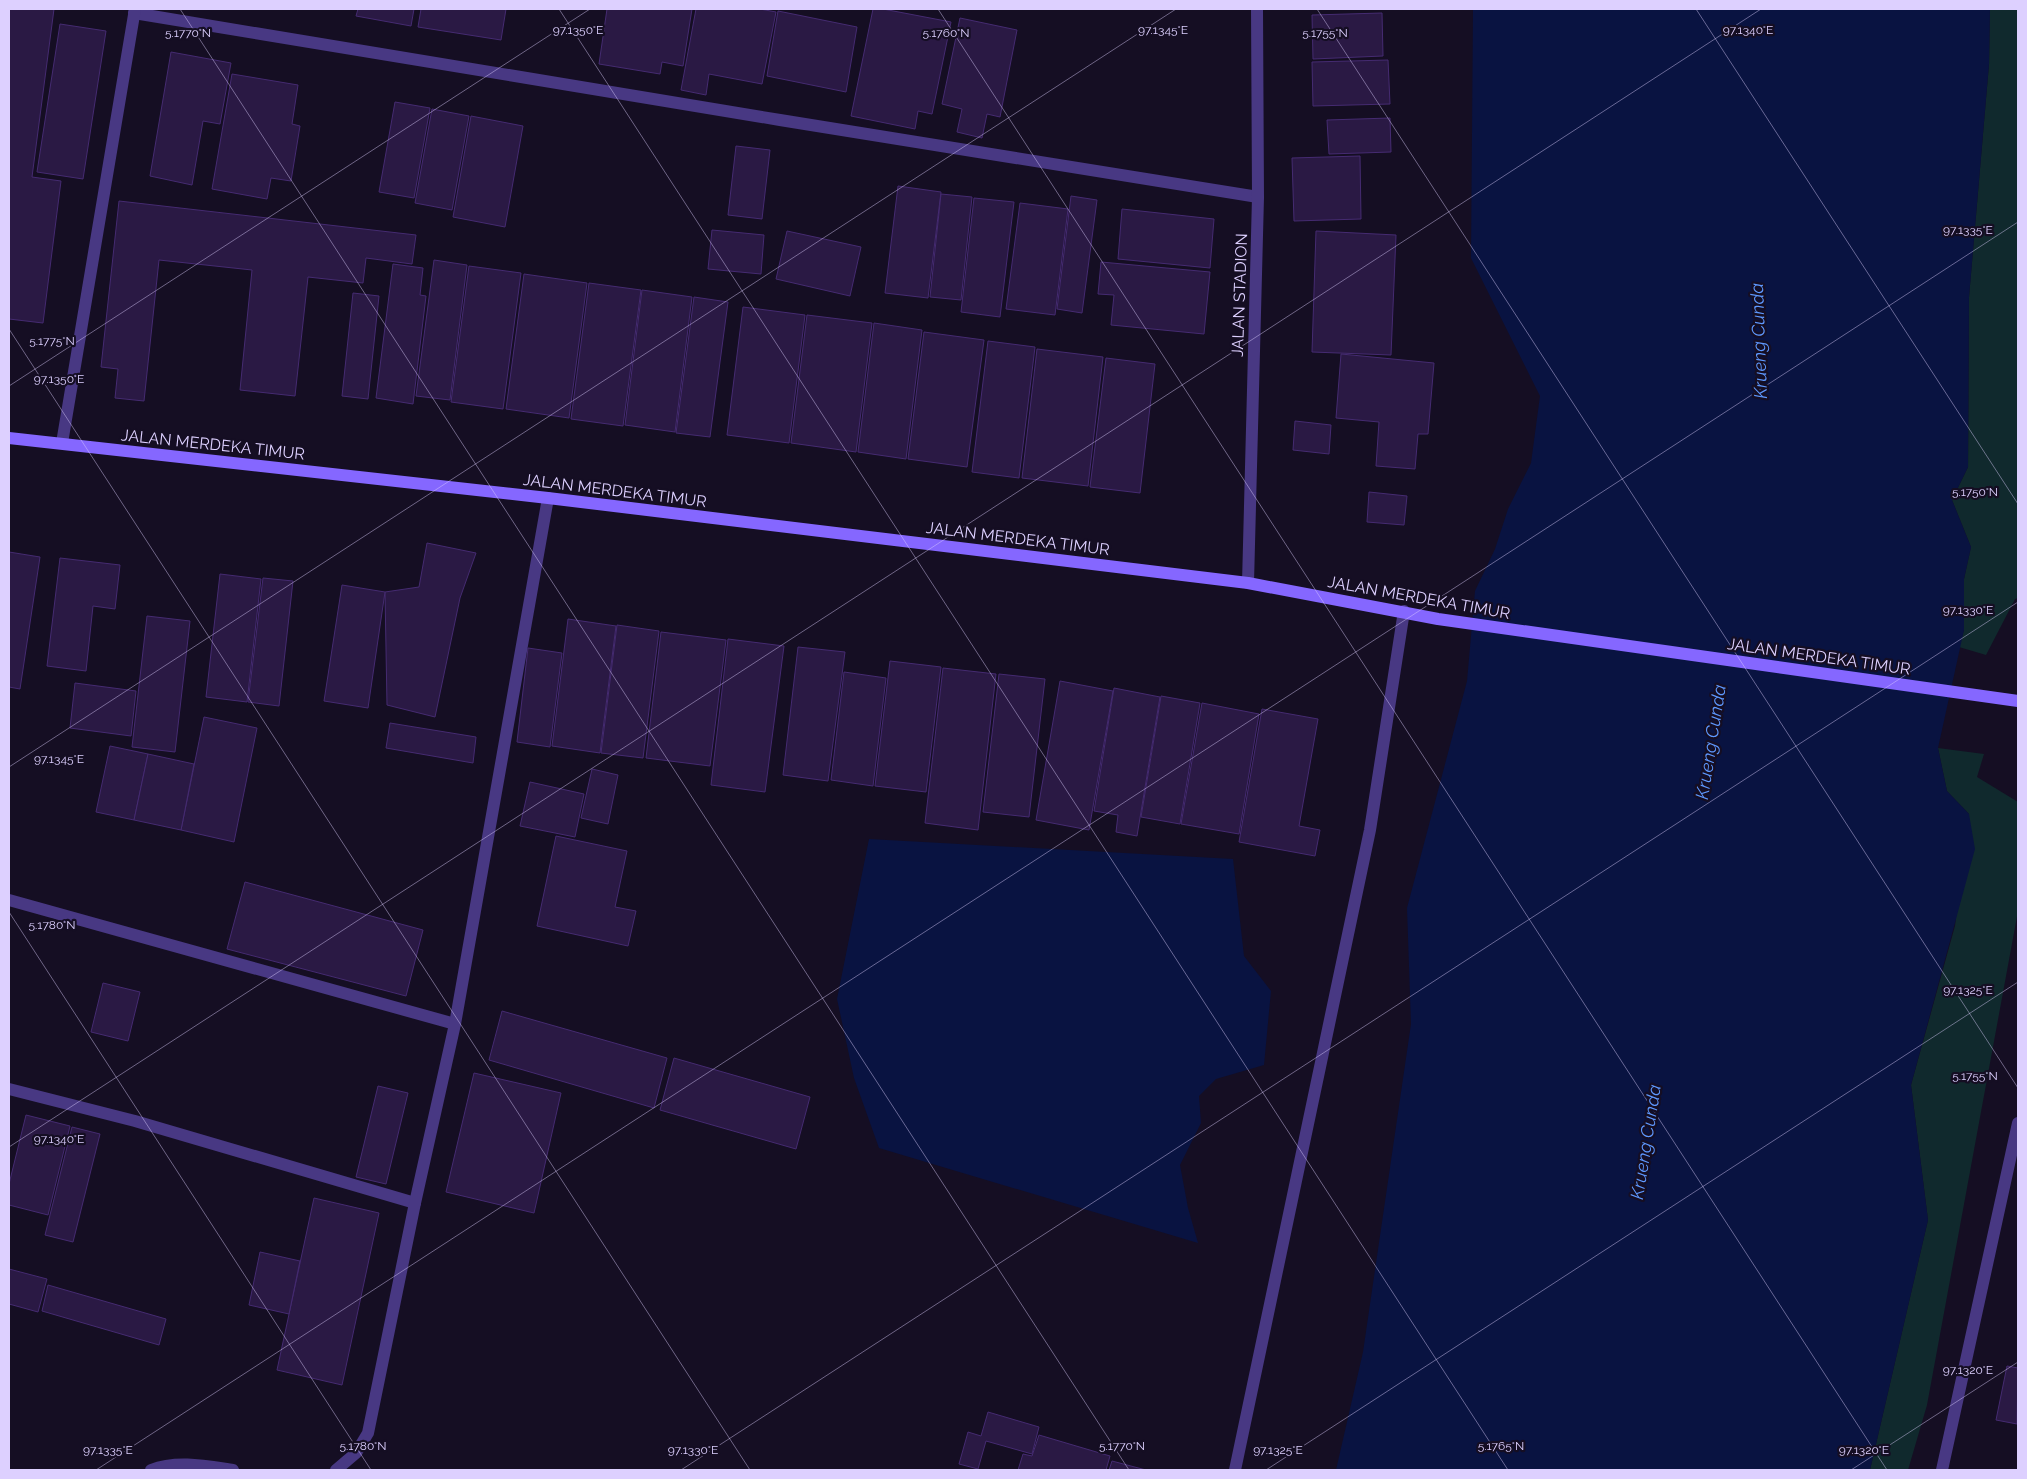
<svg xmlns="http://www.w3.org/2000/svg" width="2027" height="1479" font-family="Raleway,sans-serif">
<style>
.green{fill:#10292d}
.water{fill:#091341}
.building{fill:#2a1944;stroke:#452b71}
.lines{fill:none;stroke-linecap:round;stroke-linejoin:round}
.lane{stroke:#483883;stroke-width:12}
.street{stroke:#483883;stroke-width:12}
.secondary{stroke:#8567ff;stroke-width:12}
.ticks{fill:none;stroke:#ddd0ff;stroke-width:1;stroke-opacity:0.45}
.labels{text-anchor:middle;stroke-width:4.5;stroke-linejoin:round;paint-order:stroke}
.street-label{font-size:16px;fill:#ddd0ff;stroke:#150e23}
.water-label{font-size:18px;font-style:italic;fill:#5e98ff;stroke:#150e23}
.ticks-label{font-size:12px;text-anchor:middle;fill:#ddd0ff;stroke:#150e23;stroke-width:4.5;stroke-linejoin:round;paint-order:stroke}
</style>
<rect width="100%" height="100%" fill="#150e23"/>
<g class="green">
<path d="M 1990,9 L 2018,9 L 2018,598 L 2015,599 L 1986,655 L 1959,647 L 1964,630 L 1964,579 L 1971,547 L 1952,500 L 1968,467 L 1969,297 L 1989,64 Z"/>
<path d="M 1938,748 L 1984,754 L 1977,777 L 2018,802 L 2018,911 L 1927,1405 L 1908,1470 L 1870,1470 L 1928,1220 L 1911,1085 L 1955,926 L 1969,814 L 1947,791 Z"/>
</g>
<g class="water">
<path d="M 1473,9 L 1990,9 L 1989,64 L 1969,297 L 1968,467 L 1952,500 L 1971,547 L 1964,579 L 1964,630 L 1938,748 L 1947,791 L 1969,814 L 1975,849 L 1911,1085 L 1928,1220 L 1870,1470 L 1336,1470 L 1363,1352 L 1411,1024 L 1407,908 L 1467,681 L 1475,591 L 1495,549 L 1508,509 L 1531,463 L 1540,396 L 1471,258 Z"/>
<path d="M 869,839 L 1233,859 L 1244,956 L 1271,991 L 1264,1065 L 1216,1079 L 1199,1096 L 1201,1123 L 1180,1165 L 1188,1208 L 1198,1243 L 879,1148 L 854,1078 L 837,999 Z"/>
</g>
<g class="building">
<path d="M 9,9 L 54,9 L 32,177 L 61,181 L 43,323 L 9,319 Z"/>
<path d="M 358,9 L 414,9 L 411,26 L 356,16 Z"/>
<path d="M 421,9 L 506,9 L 501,40 L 418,27 Z"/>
<path d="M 607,9 L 692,9 L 683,66 L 662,62 L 660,74 L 599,64 Z"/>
<path d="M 696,9 L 760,9 L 776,12 L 762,84 L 709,74 L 706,95 L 681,90 Z"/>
<path d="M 873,9 L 883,9 L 951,22 L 932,114 L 918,111 L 915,129 L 851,116 Z"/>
<path d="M 778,11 L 857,27 L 846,92 L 767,76 Z"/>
<path d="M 1382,13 L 1383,56 L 1313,59 L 1312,15 Z"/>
<path d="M 960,18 L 1017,30 L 1000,117 L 987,114 L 982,138 L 957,132 L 962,109 L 942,104 Z"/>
<path d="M 60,24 L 106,31 L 83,179 L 37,172 Z"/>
<path d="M 171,52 L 231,63 L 220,124 L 203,121 L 192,185 L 150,176 Z"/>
<path d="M 1388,60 L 1390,104 L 1313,106 L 1312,62 Z"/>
<path d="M 232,74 L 298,85 L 292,124 L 300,126 L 291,181 L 271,178 L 267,199 L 212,189 Z"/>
<path d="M 395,102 L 430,108 L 414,198 L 379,192 Z"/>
<path d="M 432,109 L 469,116 L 452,210 L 415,203 Z"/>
<path d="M 471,116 L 523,126 L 505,227 L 453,217 Z"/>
<path d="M 1390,118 L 1391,152 L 1329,154 L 1327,120 Z"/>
<path d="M 736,146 L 770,150 L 762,219 L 728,215 Z"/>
<path d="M 1360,156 L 1361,219 L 1294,221 L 1292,158 Z"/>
<path d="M 898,186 L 941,192 L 928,298 L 885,293 Z"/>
<path d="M 941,194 L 972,197 L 961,300 L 930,297 Z"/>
<path d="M 1071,196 L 1097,200 L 1082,313 L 1057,309 Z"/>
<path d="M 974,198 L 1014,202 L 1000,317 L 961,312 Z"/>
<path d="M 119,201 L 416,235 L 412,264 L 366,258 L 363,283 L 308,277 L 295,396 L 240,390 L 252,270 L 159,260 L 144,401 L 115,398 L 118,369 L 101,367 Z"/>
<path d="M 1020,203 L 1068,209 L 1055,315 L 1006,309 Z"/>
<path d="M 1122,209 L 1214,219 L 1210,268 L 1118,259 Z"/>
<path d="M 712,230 L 764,235 L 761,274 L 708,269 Z"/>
<path d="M 787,231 L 861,247 L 850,296 L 776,279 Z"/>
<path d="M 1316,231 L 1396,235 L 1391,355 L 1312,352 Z"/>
<path d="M 434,260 L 467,265 L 450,400 L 416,396 Z"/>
<path d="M 1101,262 L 1210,272 L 1204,334 L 1111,325 L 1114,295 L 1098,294 Z"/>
<path d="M 393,264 L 423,268 L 420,295 L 426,296 L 413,404 L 376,398 Z"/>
<path d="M 469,266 L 521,273 L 503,409 L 451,402 Z"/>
<path d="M 524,274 L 587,283 L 569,418 L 506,409 Z"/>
<path d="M 589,283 L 641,290 L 623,426 L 571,419 Z"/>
<path d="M 642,290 L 692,297 L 675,432 L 625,425 Z"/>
<path d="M 353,293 L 379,296 L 368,399 L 342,396 Z"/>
<path d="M 694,297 L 728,302 L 710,437 L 676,433 Z"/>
<path d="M 743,307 L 805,315 L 789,443 L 727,435 Z"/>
<path d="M 807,315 L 872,323 L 856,452 L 791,443 Z"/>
<path d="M 874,323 L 922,330 L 906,459 L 858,452 Z"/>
<path d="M 924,332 L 984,340 L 967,467 L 908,459 Z"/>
<path d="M 988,341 L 1035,347 L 1019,478 L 972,472 Z"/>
<path d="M 1037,349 L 1103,357 L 1088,486 L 1022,478 Z"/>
<path d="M 1341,354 L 1434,363 L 1428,434 L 1418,434 L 1415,469 L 1376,466 L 1379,422 L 1336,418 Z"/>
<path d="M 1106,358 L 1155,364 L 1140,493 L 1090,487 Z"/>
<path d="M 1295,421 L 1331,425 L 1329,454 L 1293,450 Z"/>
<path d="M 1369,492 L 1407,496 L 1404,525 L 1367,522 Z"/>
<path d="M 427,543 L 476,553 L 460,598 L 435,717 L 387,705 L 385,592 L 419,587 Z"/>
<path d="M 9,552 L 40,557 L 20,689 L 9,687 Z"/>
<path d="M 60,558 L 120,565 L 115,609 L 93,606 L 86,671 L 47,666 Z"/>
<path d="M 220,574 L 261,579 L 247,702 L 206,697 Z"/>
<path d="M 263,578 L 293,581 L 279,706 L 248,702 Z"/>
<path d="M 342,585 L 385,592 L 368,708 L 324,701 Z"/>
<path d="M 147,616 L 190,621 L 175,752 L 132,747 Z"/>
<path d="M 568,619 L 616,626 L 600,753 L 552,746 Z"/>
<path d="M 617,625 L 659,631 L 643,758 L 601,753 Z"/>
<path d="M 661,632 L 726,640 L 710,766 L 646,758 Z"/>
<path d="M 728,639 L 784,646 L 765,792 L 711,785 Z"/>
<path d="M 798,647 L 845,652 L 828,781 L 783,775 Z"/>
<path d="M 528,648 L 562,653 L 550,747 L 517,742 Z"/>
<path d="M 890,661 L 941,667 L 926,792 L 875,786 Z"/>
<path d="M 943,668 L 996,674 L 978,830 L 925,823 Z"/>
<path d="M 844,672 L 886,678 L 873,786 L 831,780 Z"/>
<path d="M 999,674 L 1045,679 L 1029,817 L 983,812 Z"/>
<path d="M 1060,681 L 1113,691 L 1089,830 L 1036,820 Z"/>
<path d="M 75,683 L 136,691 L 131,736 L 70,728 Z"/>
<path d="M 1114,688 L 1160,697 L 1137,836 L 1116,832 L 1118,815 L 1094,811 Z"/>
<path d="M 1161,696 L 1200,703 L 1180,824 L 1141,817 Z"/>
<path d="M 1202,703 L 1259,714 L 1239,834 L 1181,824 Z"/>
<path d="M 1262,709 L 1318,719 L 1299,826 L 1320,830 L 1315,856 L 1239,842 Z"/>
<path d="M 204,717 L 257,728 L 234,842 L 181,830 Z"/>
<path d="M 390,723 L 476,737 L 473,763 L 386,748 Z"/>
<path d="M 110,746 L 148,754 L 134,820 L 96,812 Z"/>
<path d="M 148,754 L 194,764 L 181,830 L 134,820 Z"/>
<path d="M 592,769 L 618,775 L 608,824 L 581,818 Z"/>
<path d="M 530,782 L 584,794 L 575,837 L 520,826 Z"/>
<path d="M 556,836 L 627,851 L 615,907 L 636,911 L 628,946 L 537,926 Z"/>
<path d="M 245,882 L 423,930 L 406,996 L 227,949 Z"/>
<path d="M 103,983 L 140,992 L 128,1041 L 91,1032 Z"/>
<path d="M 502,1011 L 667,1058 L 654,1108 L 489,1060 Z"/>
<path d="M 674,1058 L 810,1097 L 796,1149 L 660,1110 Z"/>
<path d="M 474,1073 L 561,1093 L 534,1213 L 446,1192 Z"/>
<path d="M 378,1086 L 408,1093 L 386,1184 L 356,1177 Z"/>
<path d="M 26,1115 L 70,1126 L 48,1215 L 9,1205 L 9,1184 Z"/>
<path d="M 72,1127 L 100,1134 L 73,1242 L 45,1235 Z"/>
<path d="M 314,1198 L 379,1213 L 342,1385 L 277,1370 Z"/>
<path d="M 260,1252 L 300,1261 L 289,1314 L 249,1305 Z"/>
<path d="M 9,1269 L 47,1279 L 38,1312 L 9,1304 Z"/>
<path d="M 48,1285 L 166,1319 L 159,1345 L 42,1311 Z"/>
<path d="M 2007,1366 L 2018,1368 L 2017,1424 L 1996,1420 Z"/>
<path d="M 988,1412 L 1039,1427 L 1032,1454 L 986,1441 L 978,1469 L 959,1464 L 968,1432 L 981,1436 Z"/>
<path d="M 1039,1435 L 1110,1456 L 1106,1470 L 1018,1470 L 1023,1454 L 1032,1456 Z"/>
<path d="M 1112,1461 L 1146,1470 L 1109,1470 Z"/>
</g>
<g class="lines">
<g class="lane">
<path d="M 9,900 L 455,1024"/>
<path d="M 9,1089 L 135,1121 L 415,1203"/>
</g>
<g class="street">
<path d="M 134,13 L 780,120 L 1258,197"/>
<path d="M 62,443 L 135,9"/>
<path d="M 1248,583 L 1258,197 L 1257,9"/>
<path d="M 151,1470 C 177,1460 206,1466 233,1470"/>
<path d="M 336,1470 L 356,1453 L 368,1433 L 415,1203 L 455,1024 L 548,498"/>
<path d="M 1235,1470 L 1370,830 L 1404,611"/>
<path d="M 1942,1470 L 2018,1123"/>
</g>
<path class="secondary" d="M 9,438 L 548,498 L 1248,583 L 1438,619 L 2018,701"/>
</g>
<path class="ticks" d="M 180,9 L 1129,1470M 559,9 L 1508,1470M 938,9 L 1887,1470M 1317,9 L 2018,1088M 1696,9 L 2018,504M 9,329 L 750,1470M 9,386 L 590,9M 9,767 L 1176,9M 9,912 L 371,1470M 9,1147 L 1761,9M 96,1470 L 2018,222M 681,1470 L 2018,602M 1266,1470 L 2018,982M 1851,1470 L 2018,1362"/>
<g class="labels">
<g class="street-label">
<text transform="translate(1239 295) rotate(-88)" y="6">JALAN STADION</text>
<text transform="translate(213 444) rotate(6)" y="6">JALAN MERDEKA TIMUR</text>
<text transform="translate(615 490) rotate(7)" y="6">JALAN MERDEKA TIMUR</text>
<text transform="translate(1018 538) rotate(7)" y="6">JALAN MERDEKA TIMUR</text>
<text transform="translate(1419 597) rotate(10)" y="6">JALAN MERDEKA TIMUR</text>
<text transform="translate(1819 656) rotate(8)" y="6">JALAN MERDEKA TIMUR</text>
</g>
<g class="water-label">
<text transform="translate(1759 341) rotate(-92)" y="6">Krueng Cunda</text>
<text transform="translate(1711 742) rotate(-81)" y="6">Krueng Cunda</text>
<text transform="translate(1646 1142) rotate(-81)" y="6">Krueng Cunda</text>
</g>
</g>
<g class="ticks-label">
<text x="578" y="34">97.1350°E</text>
<text x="1163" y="34">97.1345°E</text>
<text x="1748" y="34">97.1340°E</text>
<text x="188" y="37">5.1770°N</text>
<text x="946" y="37">5.1760°N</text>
<text x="1325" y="37">5.1755°N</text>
<text x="1968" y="234">97.1335°E</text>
<text x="52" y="345">5.1775°N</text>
<text x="59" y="383">97.1350°E</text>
<text x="1975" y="496">5.1750°N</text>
<text x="1968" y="614">97.1330°E</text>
<text x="59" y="763">97.1345°E</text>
<text x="52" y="929">5.1780°N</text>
<text x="1968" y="994">97.1325°E</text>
<text x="1975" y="1080">5.1755°N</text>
<text x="59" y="1143">97.1340°E</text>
<text x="1968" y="1374">97.1320°E</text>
<text x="363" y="1450">5.1780°N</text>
<text x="1122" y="1450">5.1770°N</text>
<text x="1501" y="1450">5.1765°N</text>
<text x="108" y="1454">97.1335°E</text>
<text x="693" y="1454">97.1330°E</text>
<text x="1278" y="1454">97.1325°E</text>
<text x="1864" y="1454">97.1320°E</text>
</g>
<rect width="2027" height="1479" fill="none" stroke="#ddd0ff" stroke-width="20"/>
</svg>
